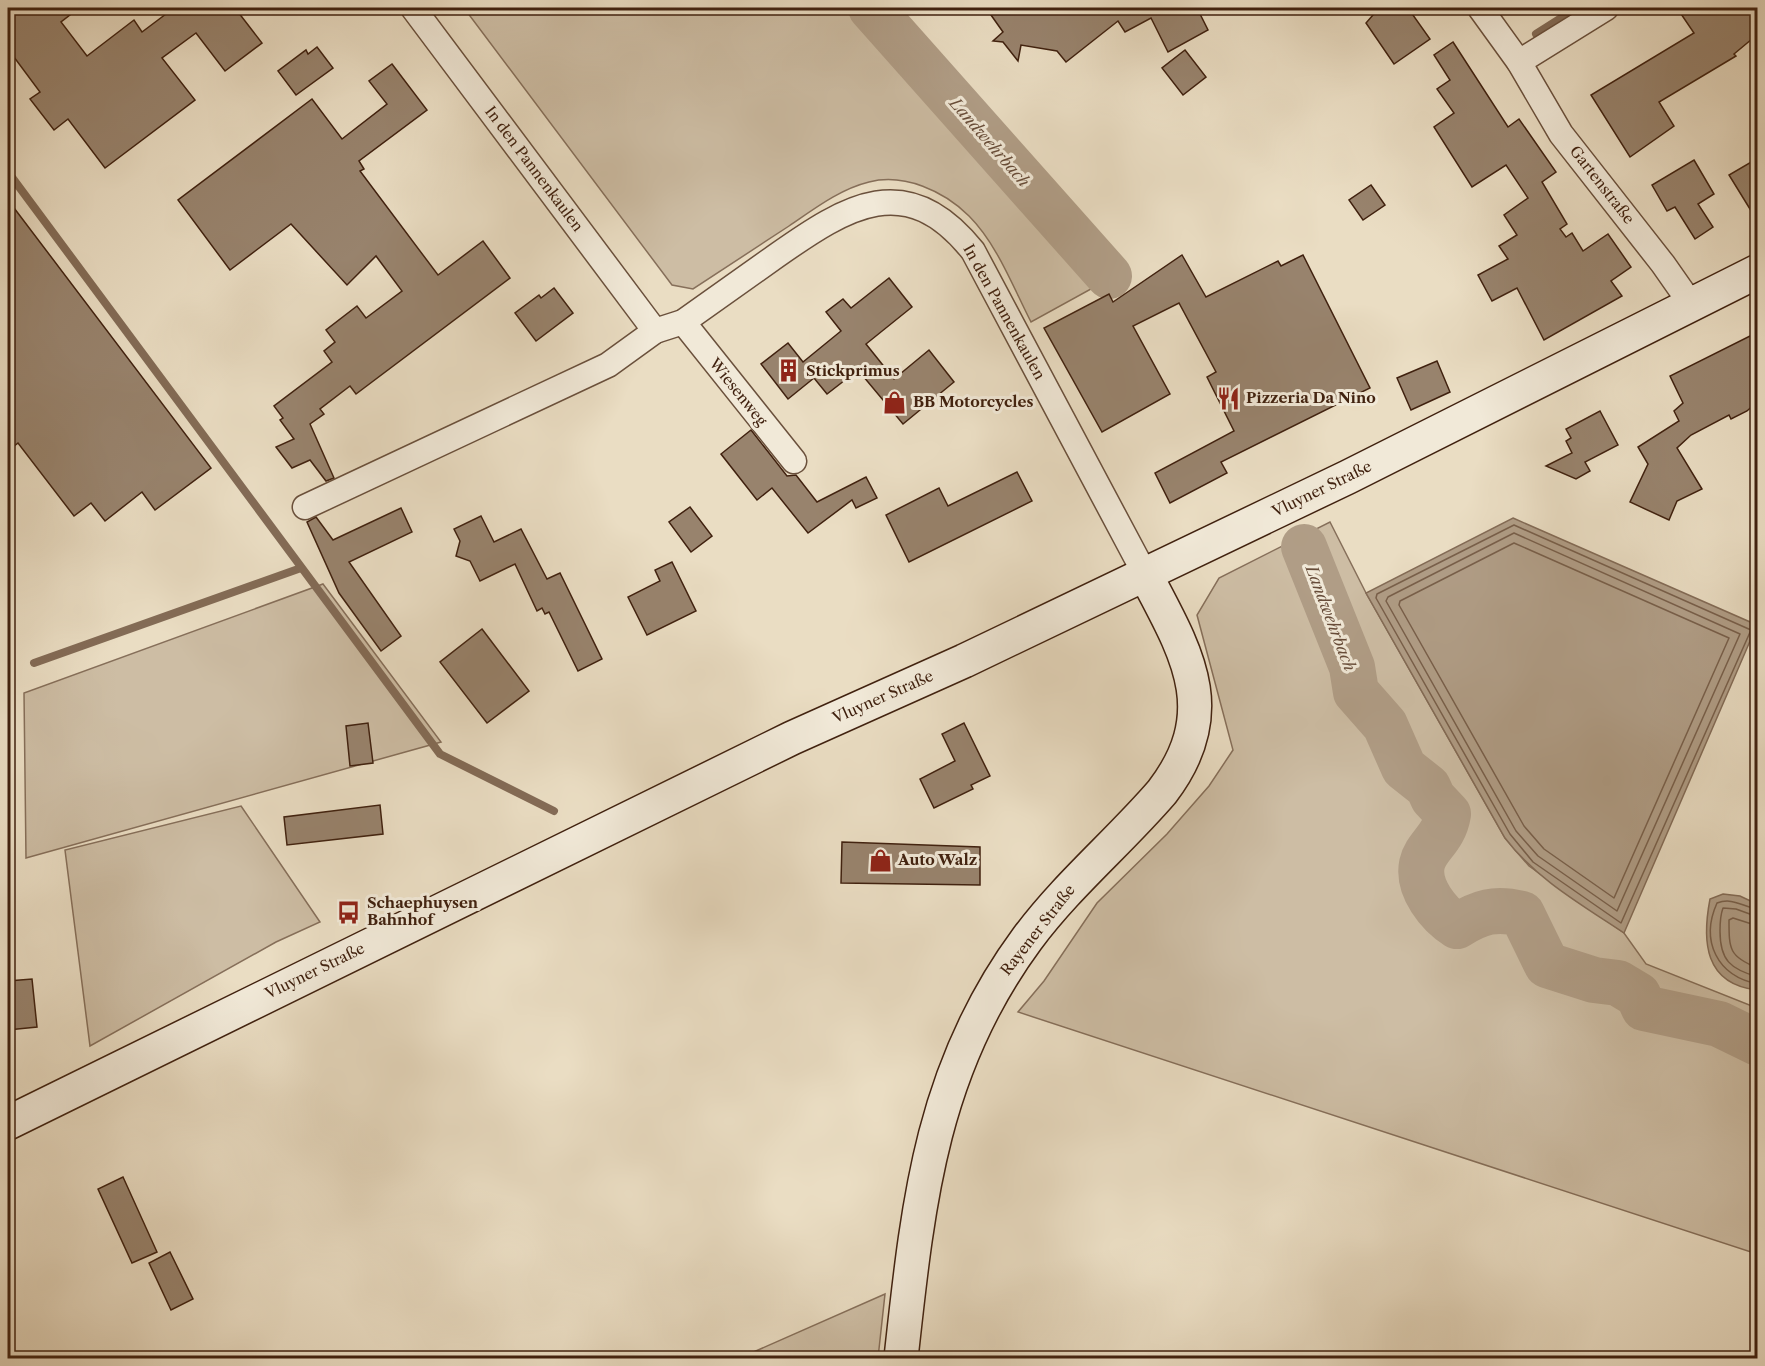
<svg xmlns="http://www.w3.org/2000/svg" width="1765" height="1366" font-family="'Libre Caslon Text',serif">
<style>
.green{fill:#cdbda4;stroke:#866f5a;stroke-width:1.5}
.water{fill:#b09d86;stroke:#836b56;stroke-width:1.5}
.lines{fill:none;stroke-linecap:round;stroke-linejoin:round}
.shore{stroke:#785f4a;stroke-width:1.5}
.stream{stroke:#836b56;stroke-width:8}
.river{stroke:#b09d86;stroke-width:46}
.building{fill:#98836d;stroke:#40210f;stroke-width:1.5}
.street-casing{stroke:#6a503c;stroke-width:27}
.secondary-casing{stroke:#40210f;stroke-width:36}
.street{stroke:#f1e9d8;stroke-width:24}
.secondary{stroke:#f1e9d8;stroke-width:33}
.labels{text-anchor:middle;stroke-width:6;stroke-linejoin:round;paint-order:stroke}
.street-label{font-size:15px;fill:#40210f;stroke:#f1e9d8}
.poi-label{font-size:15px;font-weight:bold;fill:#40210f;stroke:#f1e9d8;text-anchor:start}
.water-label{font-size:16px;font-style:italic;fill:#674c39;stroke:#f1e9d8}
</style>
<rect width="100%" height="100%" fill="#eaddc3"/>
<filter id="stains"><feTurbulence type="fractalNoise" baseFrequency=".00333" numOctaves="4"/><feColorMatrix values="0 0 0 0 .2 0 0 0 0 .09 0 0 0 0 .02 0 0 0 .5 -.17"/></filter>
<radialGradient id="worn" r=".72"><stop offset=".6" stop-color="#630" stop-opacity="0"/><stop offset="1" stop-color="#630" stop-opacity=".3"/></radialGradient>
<g class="green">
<path d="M 464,8 L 887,8 L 1120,273 L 1031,322 C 1013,287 997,244 969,216 C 944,191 904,173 869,182 C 840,189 814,209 789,226 C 757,247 725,268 693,289 L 672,285 Z"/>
<path d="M 1330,522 L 1366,593 L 1505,838 L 1529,866 L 1624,933 L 1646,964 L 1757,1008 L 1757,1254 L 1018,1012 L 1044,981 L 1097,903 L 1167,834 L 1209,786 L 1233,750 L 1197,615 L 1219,578 Z"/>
<path d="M 323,584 L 441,742 L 26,858 L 24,693 Z"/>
<path d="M 241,806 L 320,922 L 276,942 L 90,1046 L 65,850 Z"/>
<path d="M 885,1294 L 878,1358 L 740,1358 Z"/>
</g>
<g class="water">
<path d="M 1513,518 L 1757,625 L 1624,933 C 1582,905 1536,879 1505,838 L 1366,593 Z"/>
<path d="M 1723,894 L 1740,896 L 1757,904 L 1757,990 C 1704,984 1702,941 1710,899 Z"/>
</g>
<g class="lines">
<g class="shore">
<path d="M 1514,525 L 1751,630 L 1621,923 L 1533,862 L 1510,834 L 1376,598 L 1377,594 Z"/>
<path d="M 1514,533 L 1740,634 L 1617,911 L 1538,856 L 1516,831 L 1386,601 L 1388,597 Z"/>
<path d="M 1514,543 L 1729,638 L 1614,898 L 1544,849 L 1524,826 L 1399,605 L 1400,601 Z"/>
<path d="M 1758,909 C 1743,907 1733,897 1717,903 C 1700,941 1717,976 1758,984"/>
<path d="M 1758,917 L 1736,909 L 1723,908 C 1720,916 1720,923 1720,931 C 1720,960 1730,969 1758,977"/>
<path d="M 1758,926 L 1733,918 L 1729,920 C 1729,949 1729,957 1758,968"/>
</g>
<g class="stream">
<path d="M 1536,34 L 1577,8"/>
<path d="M 8,172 L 440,754 L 554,811"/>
<path d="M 34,663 L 301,568"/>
</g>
<g class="river">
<path d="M 871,8 L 1109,276"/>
<path d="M 1304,547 L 1352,667 L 1356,692 L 1385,725 L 1404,768 L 1428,787 L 1433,798 L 1448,814 C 1444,839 1426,846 1422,864 C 1417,888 1439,915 1457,926 C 1480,912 1495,907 1522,914 L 1547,965 L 1594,980 L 1618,983 L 1638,995 L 1644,1008 L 1719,1024 L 1758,1043"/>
</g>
</g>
<g class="building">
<path d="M 8,8 L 79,8 L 61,22 L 87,56 L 134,20 L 142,32 L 174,8 L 235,8 L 262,43 L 225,71 L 196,33 L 162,58 L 195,100 L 105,168 L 68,119 L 54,130 L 30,99 L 40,92 L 8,49 Z"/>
<path d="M 986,8 L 1197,8 L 1208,30 L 1168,52 L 1151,18 L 1125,32 L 1118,21 L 1066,62 L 1057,51 L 1021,45 L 1018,61 L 1003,42 L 993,41 L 1003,32 Z"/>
<path d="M 1379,8 L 1387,14 L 1396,8 L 1408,8 L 1430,39 L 1394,64 L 1366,23 Z"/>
<path d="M 1677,8 L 1758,8 L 1758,34 L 1734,54 L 1736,56 L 1659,102 L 1674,126 L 1630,157 L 1591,95 L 1694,33 Z"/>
<path d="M 1453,42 L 1508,127 L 1519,119 L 1556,172 L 1542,182 L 1567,224 L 1560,229 L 1566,237 L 1572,233 L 1583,251 L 1608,234 L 1631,267 L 1611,281 L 1622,296 L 1544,340 L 1517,288 L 1492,301 L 1478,275 L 1508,259 L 1499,246 L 1517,235 L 1504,215 L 1528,198 L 1506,165 L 1472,187 L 1434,127 L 1454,113 L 1437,89 L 1450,80 L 1434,55 Z"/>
<path d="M 317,47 L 333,68 L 296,95 L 278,71 L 306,50 L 308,54 Z"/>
<path d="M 1185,50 L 1206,77 L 1183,95 L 1162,68 Z"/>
<path d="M 392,64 L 427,110 L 359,161 L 364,169 L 360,171 L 438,275 L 483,241 L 510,278 L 356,394 L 350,386 L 320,409 L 324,414 L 310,424 L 334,478 L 326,481 L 310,460 L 292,468 L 276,447 L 294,439 L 280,420 L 283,418 L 274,406 L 332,362 L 324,351 L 335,342 L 326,330 L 357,306 L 366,318 L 402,291 L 376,256 L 347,285 L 291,224 L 230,270 L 178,200 L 312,99 L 342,139 L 387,104 L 369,81 Z"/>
<path d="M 1758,158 L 1758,222 L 1729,175 Z"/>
<path d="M 1694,160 L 1714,194 L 1698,204 L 1713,227 L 1695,239 L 1675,207 L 1667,211 L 1652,185 Z"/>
<path d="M 1371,185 L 1385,205 L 1363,220 L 1349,200 Z"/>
<path d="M 8,200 L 211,468 L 155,510 L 142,492 L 105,521 L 91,503 L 74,516 L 18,443 L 8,451 Z"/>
<path d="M 1182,255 L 1206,297 L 1278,261 L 1281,266 L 1303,255 L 1370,388 L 1221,462 L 1227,473 L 1170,503 L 1155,473 L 1234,431 L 1207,377 L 1216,372 L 1179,303 L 1133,326 L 1170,394 L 1102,432 L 1044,328 L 1109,294 L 1113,302 Z"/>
<path d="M 889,278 L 912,307 L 866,344 L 894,379 L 929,350 L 954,382 L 903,424 L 858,370 L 827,394 L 814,378 L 788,399 L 761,364 L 788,343 L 803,362 L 841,331 L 826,312 L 843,299 L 851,308 Z"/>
<path d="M 554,288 L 573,313 L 536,341 L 515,313 L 539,295 L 541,298 Z"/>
<path d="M 1758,332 L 1758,401 L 1747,411 L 1731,419 L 1729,415 L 1691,435 L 1677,448 L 1702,489 L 1677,501 L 1669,520 L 1630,502 L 1648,464 L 1638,447 L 1679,421 L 1674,411 L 1683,403 L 1670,376 Z"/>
<path d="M 1437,361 L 1450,392 L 1411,410 L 1397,378 Z"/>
<path d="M 1600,411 L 1618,445 L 1585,462 L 1590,471 L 1576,479 L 1546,466 L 1572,453 L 1566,441 L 1571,438 L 1566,429 Z"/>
<path d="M 751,430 L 787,476 L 796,475 L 817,502 L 866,477 L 877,498 L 856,508 L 852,500 L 808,533 L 772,488 L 757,500 L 721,454 Z"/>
<path d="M 1017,472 L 1032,501 L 909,562 L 886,515 L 939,488 L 948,506 Z"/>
<path d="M 690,507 L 712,536 L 691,552 L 669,522 Z"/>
<path d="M 401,508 L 412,532 L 349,562 L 401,636 L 381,651 L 339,593 L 307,522 L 316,517 L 333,540 Z"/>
<path d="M 481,516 L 494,542 L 521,529 L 547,579 L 560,573 L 602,659 L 578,671 L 549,612 L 545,614 L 542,608 L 537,611 L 515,564 L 480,581 L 470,561 L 456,556 L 460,541 L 454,529 Z"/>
<path d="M 672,562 L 696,611 L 647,635 L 628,597 L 660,581 L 655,570 Z"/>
<path d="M 482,629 L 529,691 L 487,723 L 440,662 Z"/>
<path d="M 368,723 L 373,763 L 350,766 L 346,726 Z"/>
<path d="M 964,723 L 990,776 L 971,785 L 973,789 L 934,808 L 920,779 L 955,761 L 942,734 Z"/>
<path d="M 380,805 L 383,834 L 287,845 L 284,817 Z"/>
<path d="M 842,842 L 980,847 L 980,885 L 841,883 Z"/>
<path d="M 32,979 L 37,1027 L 8,1030 L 8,981 Z"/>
<path d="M 123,1177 L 157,1252 L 132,1263 L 98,1189 Z"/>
<path d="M 170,1252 L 193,1299 L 171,1310 L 149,1263 Z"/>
</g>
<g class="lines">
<defs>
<g id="street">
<path d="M 413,8 L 655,331 L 683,322 C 714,300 745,278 776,256 C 847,206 907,168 973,251 L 1145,574"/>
<path d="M 1480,8 L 1519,62 L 1561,134 L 1663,264 L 1691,304"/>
<path d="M 1519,62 L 1606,8"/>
<path d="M 683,322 L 794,461"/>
<path d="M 305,507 L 608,365 L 655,331"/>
</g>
<g id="secondary">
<path d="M 8,1123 L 792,738 L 964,661 L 1348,477 L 1758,271"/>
<path d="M 901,1358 C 918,1203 931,1069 1027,939 C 1067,885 1119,842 1162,792 C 1224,711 1186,652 1145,574"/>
</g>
</defs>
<use href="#street" class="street-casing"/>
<use href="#secondary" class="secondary-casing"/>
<use href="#street" class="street"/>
<use href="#secondary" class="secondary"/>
</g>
<defs>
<symbol id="building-bare" viewBox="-9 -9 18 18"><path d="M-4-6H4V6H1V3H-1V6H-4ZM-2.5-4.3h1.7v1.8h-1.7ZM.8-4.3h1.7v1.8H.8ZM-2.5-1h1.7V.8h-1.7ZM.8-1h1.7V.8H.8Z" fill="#8f2418" stroke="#f1e9d8" stroke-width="2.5" paint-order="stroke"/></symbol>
<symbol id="restaurant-bare" viewBox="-9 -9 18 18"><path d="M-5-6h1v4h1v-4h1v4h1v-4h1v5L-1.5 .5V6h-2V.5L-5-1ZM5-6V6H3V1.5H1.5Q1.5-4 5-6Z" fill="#8f2418" stroke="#f1e9d8" stroke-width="2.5" paint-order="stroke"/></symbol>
<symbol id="shop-bare" viewBox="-9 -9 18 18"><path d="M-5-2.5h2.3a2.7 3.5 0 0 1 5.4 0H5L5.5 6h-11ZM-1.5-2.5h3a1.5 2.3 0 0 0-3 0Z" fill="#8f2418" stroke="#f1e9d8" stroke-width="2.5" paint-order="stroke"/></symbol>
<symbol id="bus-bare" viewBox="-9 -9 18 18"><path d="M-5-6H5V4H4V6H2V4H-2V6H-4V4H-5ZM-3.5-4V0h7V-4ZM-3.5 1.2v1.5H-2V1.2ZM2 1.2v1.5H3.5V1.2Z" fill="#8f2418" stroke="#f1e9d8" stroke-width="2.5" paint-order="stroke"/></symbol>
</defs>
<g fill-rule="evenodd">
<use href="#building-bare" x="772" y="354" width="33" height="33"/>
<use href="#restaurant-bare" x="1212" y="382" width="33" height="33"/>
<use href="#shop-bare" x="878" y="386" width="33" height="33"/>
<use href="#shop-bare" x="864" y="844" width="33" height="33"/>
<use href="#bus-bare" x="332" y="896" width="33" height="33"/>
</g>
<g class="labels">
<g class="street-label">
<text transform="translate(534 169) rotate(53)" y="5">In den Pannenkaulen</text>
<text transform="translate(1602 185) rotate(52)" y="5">Gartenstraße</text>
<text transform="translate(1004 312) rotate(61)" y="5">In den Pannenkaulen</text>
<text transform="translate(738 392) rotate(51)" y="5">Wiesenweg</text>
<text transform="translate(1322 489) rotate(-26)" y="5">Vluyner Straße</text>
<text transform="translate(883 697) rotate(-24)" y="5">Vluyner Straße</text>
<text transform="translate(1038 930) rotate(-52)" y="5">Rayener Straße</text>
<text transform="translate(315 971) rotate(-26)" y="5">Vluyner Straße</text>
</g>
<g class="poi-label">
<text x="806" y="376">Stickprimus</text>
<text x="1246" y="403">Pizzeria Da Nino</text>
<text x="913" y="407">BB Motorcycles</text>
<text x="898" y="865">Auto Walz</text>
<text x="367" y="908">Schaephuysen<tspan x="367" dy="17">Bahnhof</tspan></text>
</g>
<g class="water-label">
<text transform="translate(990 142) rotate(49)" y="6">Landwehrbach</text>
<text transform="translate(1331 618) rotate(69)" y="6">Landwehrbach</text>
</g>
</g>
<rect width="1765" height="1366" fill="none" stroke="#eaddc3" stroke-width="30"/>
<rect x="9" y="9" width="1747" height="1348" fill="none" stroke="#40210f" stroke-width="3"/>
<rect x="15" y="15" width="1735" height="1336" fill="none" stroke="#40210f" stroke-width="1.5"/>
<rect width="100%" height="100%" filter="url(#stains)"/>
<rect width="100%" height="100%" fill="url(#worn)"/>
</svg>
